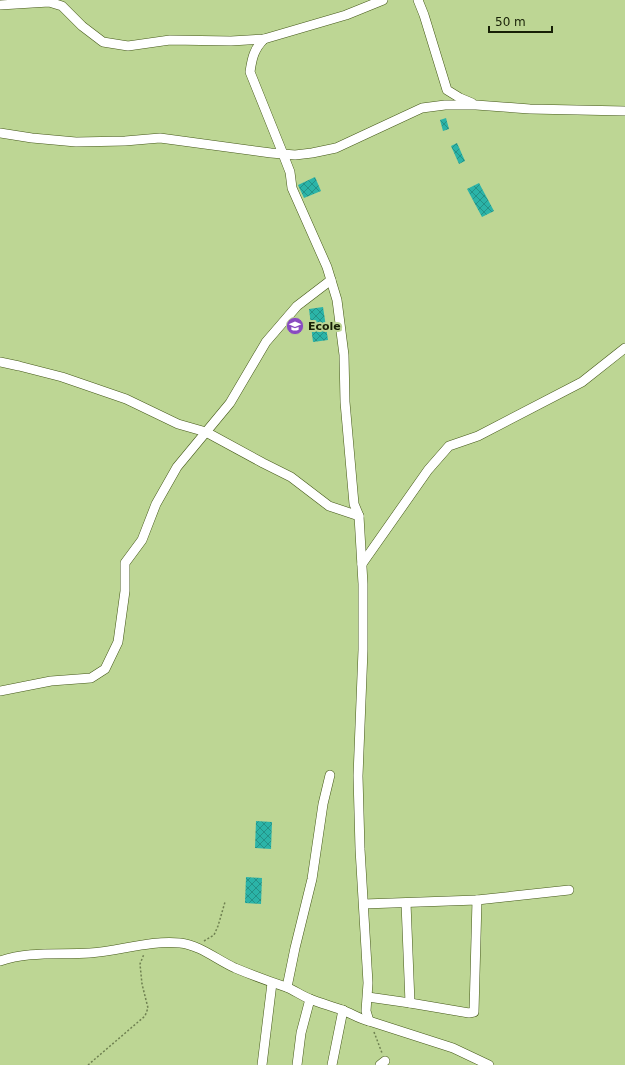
<svg xmlns="http://www.w3.org/2000/svg" width="625" height="1065" font-family="'DejaVu Sans',sans-serif">
<style>
.building{fill:url(#building-cross-hatch)}
.lines{fill:none;stroke-linecap:round;stroke-linejoin:round}
.minor-casing{stroke:#445818;stroke-width:10}
.path{stroke:#6f8051;stroke-width:1.5;stroke-dasharray:2 2;stroke-linecap:butt}
.minor{stroke:#fff;stroke-width:9}
.labels{text-anchor:middle;stroke-width:4;stroke-linejoin:round;paint-order:stroke}
.poi-label{font-size:11px;font-weight:bold;fill:#172006;stroke:#bdd694;text-anchor:start}
</style>
<defs>
<pattern id="building-cross-hatch" width="8" height="8" patternUnits="userSpaceOnUse"><rect width="8" height="8" fill="#2bb4a8"/><path d="M0 0l8 8M0 8l8-8" fill="none" stroke="#249287"/></pattern>
</defs>
<rect width="100%" height="100%" fill="#bdd694"/>
<g class="building">
<path d="M 446,118 L 449,129 L 443,131 L 440,120 Z"/>
<path d="M 457,143 L 465,161 L 459,164 L 451,146 Z"/>
<path d="M 315,177 L 321,191 L 304,198 L 298,185 Z"/>
<path d="M 479,183 L 494,211 L 482,217 L 467,189 Z"/>
<path d="M 323,307 L 328,340 L 313,342 L 309,309 Z"/>
<path d="M 256,821 L 272,822 L 271,849 L 255,848 Z"/>
<path d="M 246,877 L 262,878 L 261,904 L 245,903 Z"/>
</g>
<g class="lines">
<defs>
<g id="minor">
<path d="M 418,0 L 424,15 L 447,90 L 460,98 L 472,103"/>
<path d="M 0,5 L 49,2 L 62,6 L 82,26 L 103,42 L 128,46 L 170,40 L 231,41 L 264,39 L 346,15 L 383,0"/>
<path d="M 264,39 C 254,49 252,58 250,72 L 283,154 L 290,172 L 292,188 L 327,267 L 337,300 L 344,355 L 345,402 L 354,504 L 359,516 L 363,584 L 363,650 L 358,776 L 360,849 L 368,983 L 366,1011 L 369,1021"/>
<path d="M 0,133 L 32,138 L 76,142 L 125,141 L 160,138 L 271,153 L 295,155 L 312,153 L 336,148 L 422,108 L 445,105 L 476,105 L 530,109 L 625,111"/>
<path d="M 0,362 L 19,366 L 62,377 L 126,399 L 178,424 L 206,432 L 263,463 L 291,477 L 329,506 L 359,516"/>
<path d="M 362,564 L 428,470 L 449,446 L 478,436 L 582,382 L 625,348"/>
<path d="M 0,691 L 51,681 L 91,678 L 105,669 L 118,642 L 125,591 L 125,563 L 142,540 L 156,504 L 177,467 L 230,403 L 266,342 L 297,306 L 331,280"/>
<path d="M 477,900 L 569,890"/>
<path d="M 406,903 L 410,1003"/>
<path d="M 364,904 L 477,900 L 474,1012 L 469,1013 L 410,1003 L 368,997"/>
<path d="M 0,961 C 28,951 60,955 90,953 C 120,951 150,940 180,943 C 200,945 217,960 235,968 C 252,975 268,981 286,987 C 294,990 302,996 310,999 C 320,1003 331,1006 342,1010 C 351,1013 359,1019 369,1021 L 453,1048 L 489,1065"/>
<path d="M 287,987 L 295,948 L 312,879 L 323,804 L 330,775"/>
<path d="M 262,1065 L 272,983"/>
<path d="M 297,1065 L 301,1033 L 310,999"/>
<path d="M 332,1065 L 343,1010"/>
<path d="M 380,1065 L 385,1061"/>
</g>
</defs>
<use href="#minor" class="minor-casing"/>
<g class="path">
<path d="M 204,941 L 214,935 L 218,926 L 225,902"/>
<path d="M 374,1032 L 382,1053"/>
<path d="M 88,1065 L 145,1016 L 148,1008 L 142,984 L 140,964 L 144,954"/>
</g>
<use href="#minor" class="minor"/>
</g>
<defs>
<symbol id="school-disc" viewBox="-11 -11 22 22"><circle r="9.5" fill="#894bc1" stroke="#bdd694"/><path d="M0-5L7-2L0 1L-7-2ZM-4 1L0 2.5L4 1V4Q0 6-4 4Z" fill="#fff"/></symbol>
</defs>
<g fill-rule="evenodd">
<use href="#school-disc" x="285" y="316" width="20" height="20"/>
</g>
<g class="labels">
<g class="poi-label">
<text x="308" y="330">Ecole</text>
</g>
</g>
<path d="M489 26v6h63v-6" fill="none" stroke="#172006" stroke-width="2"/>
<text x="495" y="26" font-size="12" fill="#172006" stroke="#bdd694" stroke-width="3" paint-order="stroke">50 m</text>
</svg>
